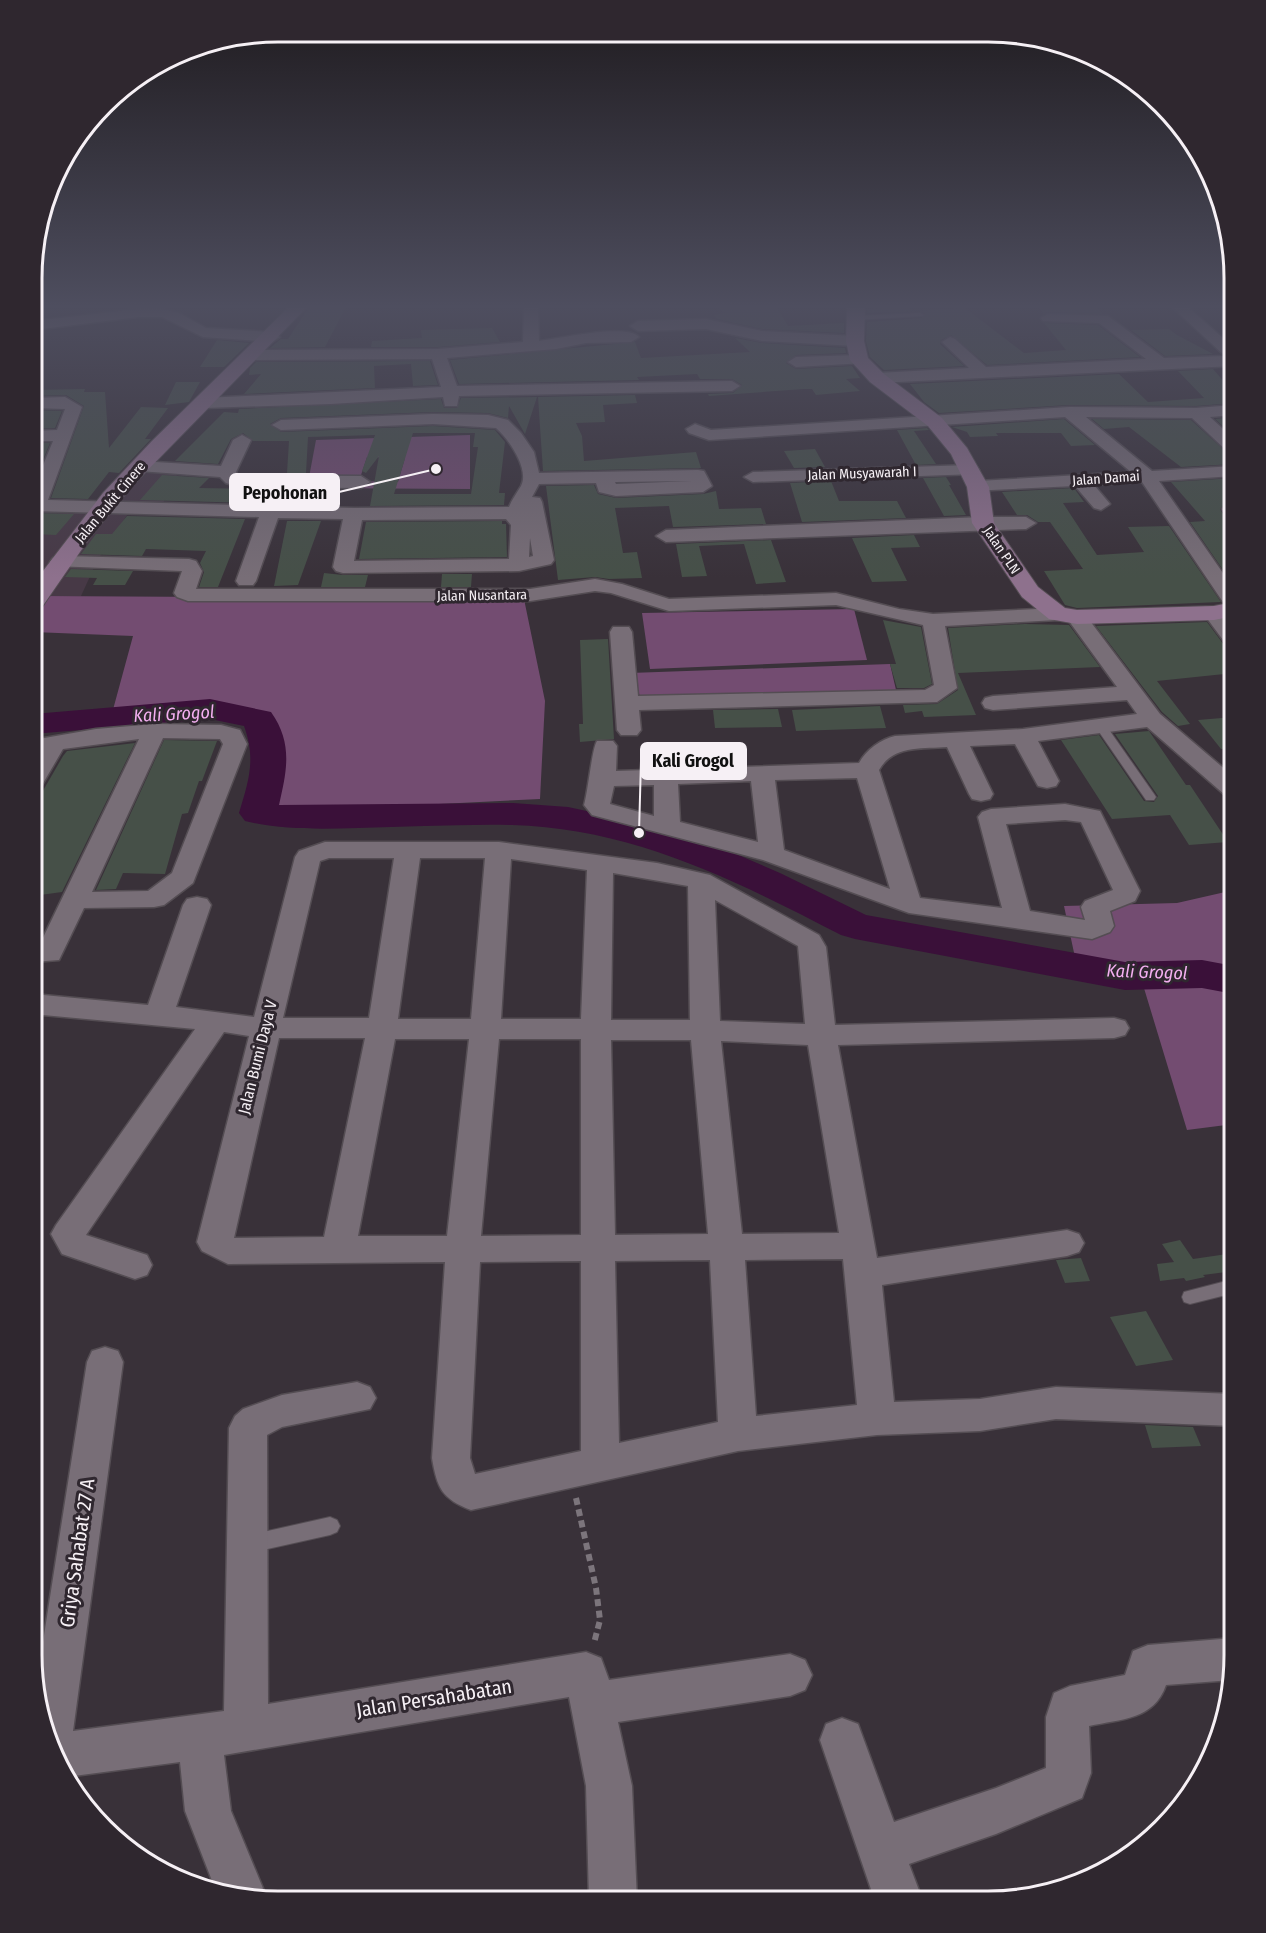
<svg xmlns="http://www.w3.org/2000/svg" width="1266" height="1933" font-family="'Fira Sans Condensed',sans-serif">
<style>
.built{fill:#473946}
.green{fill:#734c71;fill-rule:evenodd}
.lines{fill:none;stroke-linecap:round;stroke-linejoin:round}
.river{fill:#3a1039;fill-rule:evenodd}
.building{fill:#465048;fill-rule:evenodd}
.lane-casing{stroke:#544d53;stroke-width:2}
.street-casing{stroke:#544d53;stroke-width:3}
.secondary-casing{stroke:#544d53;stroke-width:2}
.path{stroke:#7c757c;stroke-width:6;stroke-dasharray:7 4.5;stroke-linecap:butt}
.lane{fill:#786e77;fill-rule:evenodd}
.street{fill:#786e77;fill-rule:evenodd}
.secondary{fill:#8e718d;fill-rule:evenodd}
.labels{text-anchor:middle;stroke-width:6;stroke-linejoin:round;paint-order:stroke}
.far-street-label{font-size:14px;fill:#f6f0f5;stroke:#2f272f}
.street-label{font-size:16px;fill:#f6f0f5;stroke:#2f272f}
.water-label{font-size:18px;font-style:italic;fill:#f4aff1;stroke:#2f272f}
.near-street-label{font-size:20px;fill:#f6f0f5;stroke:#2f272f}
.rim{fill:none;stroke:#f6f0f5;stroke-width:3}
.leader{fill:none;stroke:#f6f0f5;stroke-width:2}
.callout-dot{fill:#f6f0f5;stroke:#2f272f;stroke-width:2}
.callout{fill:#f6f0f5;stroke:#f6f0f5;stroke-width:2}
.callout-label{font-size:18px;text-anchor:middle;font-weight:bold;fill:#111}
</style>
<rect width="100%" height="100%" fill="#393139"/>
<path class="built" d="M 135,466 L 180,469 L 160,509 L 131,509 L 98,559 L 81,596 L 41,596 L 33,608 L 33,509 L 98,506 Z"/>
<g class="green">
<path d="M 470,435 L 470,489 L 307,488 L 316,440 ZM 367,457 L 405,458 L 398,482 L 359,481 Z"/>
<path d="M 41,596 L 524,599 L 545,701 L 540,799 L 258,813 L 266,783 L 270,748 L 259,719 L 210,709 L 111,717 L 133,636 L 33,632 L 33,608 Z"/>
<path d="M 854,609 L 867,660 L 650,669 L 642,613 Z"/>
<path d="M 890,664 L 896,690 L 640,696 L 630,673 Z"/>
<path d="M 1234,890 L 1234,1124 L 1187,1130 L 1140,975 L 1076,962 L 1064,906 L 1177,903 Z"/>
</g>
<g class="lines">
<path class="river" d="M 210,699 L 271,712 C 293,743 287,770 279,805 L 513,803 L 568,807 L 652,825 L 715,845 L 780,873 L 866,915 L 1125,962 L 1202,960 L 1234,966 L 1234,994 L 1202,988 L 1125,990 L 855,939 L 841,935 C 737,881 632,828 512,825 C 461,824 409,827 358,828 C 320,829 282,830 245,821 L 239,813 C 249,780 256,759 244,726 L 210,719 L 33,734 L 33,714 Z"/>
</g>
<g class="building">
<path d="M 309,307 L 346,307 L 325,347 L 270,348 L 281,339 L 288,339 Z"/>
<path d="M 719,307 L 777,307 L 788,326 L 844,323 L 844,333 L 762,329 L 717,319 L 713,315 L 725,313 Z"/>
<path d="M 908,307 L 912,311 L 965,308 L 1024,353 L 1066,350 L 1044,323 L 1098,325 L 1140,357 L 987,365 L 951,335 L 941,340 L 940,344 L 964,366 L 884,370 L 870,357 L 866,341 L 867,322 L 922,318 L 926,314 L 920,311 L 867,313 L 867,309 Z"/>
<path d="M 1040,307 L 1096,307 L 1102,314 L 1048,312 L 1043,314 Z"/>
<path d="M 492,328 L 500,342 L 438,347 L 371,347 L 372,341 L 422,338 L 421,330 Z"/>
<path d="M 1169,329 L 1177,335 L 1213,354 L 1165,356 L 1131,330 Z"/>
<path d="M 735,338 L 762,343 L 845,348 L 846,353 L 796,355 L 786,363 L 796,369 L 852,366 L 860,378 L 846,379 L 860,391 L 816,395 L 812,389 L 804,389 L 709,396 L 708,394 L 733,393 L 742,385 L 732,379 L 700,379 L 697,374 L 637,377 L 639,380 L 459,384 L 450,360 L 635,342 L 641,358 L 750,352 Z"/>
<path d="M 217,340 L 249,343 L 224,367 L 200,367 Z"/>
<path d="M 430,361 L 438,385 L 413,386 L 411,364 L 374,366 L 375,388 L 244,394 L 261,374 L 249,375 L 250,368 L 256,362 Z"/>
<path d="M 1213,369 L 1234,393 L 1234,403 L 1196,406 L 1069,405 L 939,413 L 924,402 L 910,384 L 1119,374 L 1148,402 L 1204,398 L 1178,371 Z"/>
<path d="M 176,382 L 200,382 L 189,402 L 165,405 Z"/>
<path d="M 85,389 L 84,392 L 105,392 L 109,448 L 141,407 L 168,408 L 145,439 L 151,439 L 119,473 L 109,472 L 88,499 L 51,498 L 84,406 L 66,395 L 33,396 L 33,390 Z"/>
<path d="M 635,395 L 637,403 L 603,405 L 605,422 L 576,423 L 582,436 L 584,461 L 696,452 L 701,468 L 543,471 L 538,397 Z"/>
<path d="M 537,397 L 525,434 L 509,406 L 508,418 L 488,413 L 433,412 L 281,418 L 270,424 L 281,432 L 433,426 L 495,430 L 505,442 L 499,493 L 505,493 L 504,505 L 370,506 L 379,456 L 366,473 L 362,471 L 375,435 L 308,437 L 306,473 L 287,473 L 289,441 L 253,441 L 243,433 L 231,439 L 218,464 L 175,461 L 224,412 L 238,413 L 239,409 L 441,399 L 444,408 L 457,408 L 461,398 ZM 413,433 L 475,433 L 473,447 L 478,447 L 471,494 L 394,494 Z"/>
<path d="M 33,410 L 62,411 L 55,428 L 33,429 Z"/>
<path d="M 1234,417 L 1234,423 L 1229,424 L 1234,429 L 1234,436 L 1215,419 Z"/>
<path d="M 1064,419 L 1095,445 L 1071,446 L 1061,433 L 996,433 L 998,436 L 970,437 L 967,432 L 952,427 Z"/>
<path d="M 1092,419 L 1191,420 L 1234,459 L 1234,464 L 1181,467 L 1129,427 L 1104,429 Z"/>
<path d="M 927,428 L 929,430 L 914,431 L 936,464 L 916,465 L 897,430 Z"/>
<path d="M 50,443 L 33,483 L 33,443 Z"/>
<path d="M 815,449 L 825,467 L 794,468 L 784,451 Z"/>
<path d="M 162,475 L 209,478 L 199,488 L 259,489 L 253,503 L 140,500 Z"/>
<path d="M 946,477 L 951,485 L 949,485 L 966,515 L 944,516 L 923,478 Z"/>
<path d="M 1234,478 L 1234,502 L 1230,501 L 1220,509 L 1225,517 L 1234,520 L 1234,586 L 1190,522 L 1205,521 L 1171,482 Z"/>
<path d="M 831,481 L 839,501 L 897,501 L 906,518 L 802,522 L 790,483 Z"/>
<path d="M 594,485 L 598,494 L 616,498 L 703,494 L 716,491 L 719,509 L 761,508 L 766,524 L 673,527 L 669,506 L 615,508 L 623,553 L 637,552 L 642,578 L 609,579 L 595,577 L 558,580 L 546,486 Z"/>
<path d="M 1074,488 L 1084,502 L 1063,503 L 1097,555 L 1144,552 L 1128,527 L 1169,526 L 1221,602 L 1077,608 L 1065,605 L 1044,571 L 1083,569 L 1050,522 L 1038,522 L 1027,515 L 1017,515 L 1002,492 Z"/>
<path d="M 33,513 L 74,514 L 56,535 L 33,534 Z"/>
<path d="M 127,516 L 245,519 L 218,587 L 199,587 L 204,572 L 200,563 L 206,551 L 146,549 L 142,556 L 81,554 L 96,534 L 112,534 Z"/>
<path d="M 287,521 L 321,521 L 298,585 L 274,586 Z"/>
<path d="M 502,521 L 502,524 L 506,524 L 507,557 L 359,559 L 366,522 Z"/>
<path d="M 914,535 L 920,547 L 891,548 L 907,581 L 872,582 L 852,538 Z"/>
<path d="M 771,540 L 786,582 L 756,584 L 744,544 L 699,546 L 707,576 L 682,577 L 676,544 Z"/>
<path d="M 71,569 L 133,571 L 125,585 L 93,585 L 97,578 L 65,577 Z"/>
<path d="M 324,573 L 343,575 L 368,575 L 365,587 L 321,587 Z"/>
<path d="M 442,574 L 472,574 L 471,587 L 441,587 Z"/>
<path d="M 883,620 L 921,627 L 932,684 L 924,688 L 897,688 L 890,664 L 896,664 Z"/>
<path d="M 1207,622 L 1224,645 L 1234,647 L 1234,673 L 1157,681 L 1190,724 L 1178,726 L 1162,712 L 1096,626 Z"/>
<path d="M 1025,624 L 1069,625 L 1100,667 L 958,673 L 976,715 L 924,717 L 922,711 L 905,713 L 903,705 L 937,704 L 958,690 L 948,628 Z"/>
<path d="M 608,639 L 614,739 L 580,742 L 579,724 L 583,724 L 580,640 Z"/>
<path d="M 880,706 L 886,728 L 796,731 L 792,710 Z"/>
<path d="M 778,709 L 782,727 L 715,728 L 713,710 Z"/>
<path d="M 1234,717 L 1234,748 L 1221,749 L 1198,720 Z"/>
<path d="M 1149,731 L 1186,785 L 1190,785 L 1228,842 L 1189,845 L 1170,815 L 1112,819 L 1061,740 L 1099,735 L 1144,801 L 1154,802 L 1158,796 L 1115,734 Z"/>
<path d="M 164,740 L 217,741 L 202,781 L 199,781 L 188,813 L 182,814 L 165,874 L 123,873 L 116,889 L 96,890 Z"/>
<path d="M 135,743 L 62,892 L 33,896 L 33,808 L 63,756 L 67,751 Z"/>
<path d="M 1180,1240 L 1193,1259 L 1234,1253 L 1234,1271 L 1203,1275 L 1205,1277 L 1186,1281 L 1184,1278 L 1160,1281 L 1157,1264 L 1174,1262 L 1162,1244 Z"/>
<path d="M 1081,1258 L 1090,1281 L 1065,1283 L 1056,1260 Z"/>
<path d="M 1146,1311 L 1173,1360 L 1136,1366 L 1110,1317 Z"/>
<path d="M 1145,1425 L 1193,1427 L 1201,1446 L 1152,1448 Z"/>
</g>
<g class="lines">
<defs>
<g id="lane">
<path d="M 920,313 L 924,315 L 922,316 L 855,320 L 851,318 L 855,316 Z"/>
<path d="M 1101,723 L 1105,724 L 1154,794 L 1156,797 L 1154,800 L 1146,800 L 1095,726 Z"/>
<path d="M 1234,1279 L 1234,1293 L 1190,1304 L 1184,1302 L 1182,1297 L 1184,1292 Z"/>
<path d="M 330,1517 L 337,1520 L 340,1526 L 337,1532 L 330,1535 L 250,1553 L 243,1550 L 240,1544 L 243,1538 L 250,1535 Z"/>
</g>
<g id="street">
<path d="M 538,307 L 539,341 C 558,339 626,323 639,337 L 631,342 L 586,343 L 556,349 L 447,358 L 457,386 L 732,381 L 740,386 L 732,391 L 459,396 L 457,406 L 445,406 L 443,397 L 331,404 L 204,408 L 196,403 L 204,398 L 441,387 L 432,359 L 255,360 L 247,355 L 255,350 L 438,349 L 523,342 L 524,308 Z"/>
<path d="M 1172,307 L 1188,307 L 1234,348 L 1234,366 L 877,383 L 869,378 L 877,373 L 969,368 L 942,342 L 950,337 L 955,339 L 986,367 L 1146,359 L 1099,323 L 1043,321 L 1041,318 L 1048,314 L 1108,316 L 1164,358 L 1225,356 Z"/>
<path d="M 138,309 L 162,309 L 179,313 L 206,328 L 272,332 L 280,337 L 272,342 L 203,337 L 162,317 L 138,317 L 34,330 L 34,321 Z"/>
<path d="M 706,319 L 762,331 L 855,336 L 863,341 L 855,346 L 762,341 L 706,329 L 638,331 L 630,326 L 638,321 Z"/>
<path d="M 859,355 L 865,357 L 867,360 L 865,363 L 796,367 L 788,362 L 796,357 Z"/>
<path d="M 65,397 L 82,407 L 48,500 L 354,508 L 509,507 C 512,499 517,493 521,486 C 530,469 508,438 496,428 L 433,424 L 281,430 L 272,425 L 281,420 L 433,414 L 488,415 L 508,420 L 521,433 L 534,452 L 539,473 L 698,470 L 704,471 L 712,486 L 703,492 L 616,496 L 599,492 L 596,483 L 539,484 L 532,497 L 540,498 L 542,502 L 554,560 L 551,564 L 519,571 L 343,573 L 336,571 L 333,567 L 343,519 L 278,518 L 256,581 L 253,585 L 239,585 L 236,581 L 259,517 L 33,511 L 33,490 L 53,441 L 33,441 L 33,431 L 57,430 L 65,409 L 33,408 L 33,398 ZM 692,481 L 616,484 L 615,482 L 691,481 ZM 506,519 L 511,525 L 509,559 L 354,561 L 362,520 ZM 530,538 L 533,556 L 529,557 Z"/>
<path d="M 1234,405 L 1234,415 L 1210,417 L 1234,439 L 1234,453 L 1228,452 L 1192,418 L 1086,417 L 1152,471 L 1234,466 L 1234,476 L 1159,481 L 1234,589 L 1234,610 L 1227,608 L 1142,482 L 1094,485 L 1110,504 L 1101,510 L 1094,508 L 1075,486 L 971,491 L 969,487 L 971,483 L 978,481 L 1131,472 L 1065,417 L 709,440 L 689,433 L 686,429 L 695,424 L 711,430 L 1069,407 L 1196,408 Z"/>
<path d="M 242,435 L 251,440 L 236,472 L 238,475 L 361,476 L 370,482 L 361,488 L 239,487 L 226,483 L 220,477 L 139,471 L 130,466 L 139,461 L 221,466 L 233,440 Z"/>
<path d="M 970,465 L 976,466 L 979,470 L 976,474 L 753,482 L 744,477 L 753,472 Z"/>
<path d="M 1231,503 L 1234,504 L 1234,518 L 1227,516 L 1222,509 Z"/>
<path d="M 983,517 L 1026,517 L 1036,523 L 1026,529 L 666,542 L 656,536 L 666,530 Z"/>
<path d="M 60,556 L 189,559 L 196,561 L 202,571 L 196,589 L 530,589 L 595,579 L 622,584 L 669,599 L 836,593 L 899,609 L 933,614 L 1058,608 L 1065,610 L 1069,614 L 1077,611 L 1084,613 L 1160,714 L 1234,777 L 1234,797 L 1225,795 L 1147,727 L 1038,741 L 1059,781 L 1056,786 L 1047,788 L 1038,786 L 1015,744 L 970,746 L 993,794 L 990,799 L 981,801 L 972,799 L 969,794 L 947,747 C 922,749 893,745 879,770 L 920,898 L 1002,908 L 978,817 L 982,812 L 991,809 L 1065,804 L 1100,811 L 1140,891 L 1135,901 L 1110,911 L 1114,926 L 1110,932 L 1092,939 L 909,913 L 763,860 L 592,815 L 584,805 C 588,792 592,748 597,741 L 613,741 L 617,746 L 616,771 L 859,763 C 866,750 881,739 895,736 L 1023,729 L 1137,714 L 1127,700 L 993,710 L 985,708 L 982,703 L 985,698 L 993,696 L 1117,687 L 1066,617 L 1058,620 L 945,626 L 957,688 L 937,702 L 639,710 L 641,730 L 637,735 L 621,735 L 617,730 L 610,632 L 613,627 L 629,627 L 632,632 L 638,696 L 925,690 L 934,685 L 923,625 L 836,605 L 669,611 L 611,593 L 595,591 L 530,601 L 188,601 L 177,597 L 174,593 L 182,571 L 53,566 L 50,562 L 53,558 ZM 857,778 L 890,889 L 784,850 L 775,780 ZM 751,781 L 758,842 L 680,822 L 678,784 ZM 654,785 L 654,816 L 610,804 L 614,786 ZM 1065,820 L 1081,822 L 1113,890 L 1085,901 L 1081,907 L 1085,920 L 1030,911 L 1006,824 Z"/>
<path d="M 1214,607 C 1233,611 1234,629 1234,645 L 1226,644 L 1203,613 L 1207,609 Z"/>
<path d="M 155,724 L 221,725 L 240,730 L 247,744 L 193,883 L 164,905 L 154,907 L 84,908 L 59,960 L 33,962 L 33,944 L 40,944 L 139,739 L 63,749 L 42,785 L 33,787 L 33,759 L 36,754 L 33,754 L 33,740 L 96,729 ZM 163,738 L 220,739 L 223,744 L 172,873 L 148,891 L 92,892 Z"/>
<path d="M 325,842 L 499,842 L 657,863 L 710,875 L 819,935 L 826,947 L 835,1025 L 1114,1018 L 1125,1021 L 1129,1028 L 1125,1035 L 1114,1038 L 838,1045 L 877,1258 L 1067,1230 L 1079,1234 L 1084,1243 L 1079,1252 L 1067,1256 L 882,1285 L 894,1402 L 980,1399 L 1056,1387 L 1234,1394 L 1234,1426 L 1056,1419 L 980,1431 L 877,1435 L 738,1451 L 471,1510 C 442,1499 437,1488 432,1458 L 445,1262 L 228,1264 L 202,1251 L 197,1242 L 249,1036 L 224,1032 L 86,1235 L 147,1255 L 152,1265 L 147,1275 L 135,1279 L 62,1254 L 51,1234 L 56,1225 L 195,1029 L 32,1014 L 33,994 L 148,1005 L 183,905 L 187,899 L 197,897 L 207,899 L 211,905 L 176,1007 L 254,1017 L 295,857 L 299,851 ZM 329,858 L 394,858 L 369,1018 L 283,1018 L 320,861 ZM 420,858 L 485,858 L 471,1019 L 398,1019 ZM 511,859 L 587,870 L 581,1019 L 501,1019 ZM 613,873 L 688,886 L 690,1020 L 611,1020 ZM 715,900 L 798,946 L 805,1024 L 720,1021 ZM 279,1038 L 365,1038 L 324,1237 L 234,1238 ZM 395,1039 L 469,1039 L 447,1236 L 358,1236 ZM 499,1039 L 581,1039 L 581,1235 L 481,1236 ZM 611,1040 L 691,1040 L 708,1234 L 615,1235 ZM 721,1041 L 808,1045 L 839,1233 L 742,1234 ZM 843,1259 L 857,1405 L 756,1416 L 745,1260 ZM 710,1260 L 718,1422 L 619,1443 L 615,1261 ZM 581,1261 L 581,1451 L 475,1474 L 470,1458 L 480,1262 Z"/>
<path d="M 105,1347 L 118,1351 L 123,1362 L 73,1731 L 224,1711 L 229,1428 L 235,1416 L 243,1409 L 282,1395 L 357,1382 L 370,1387 L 376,1398 L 370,1409 L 282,1427 L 267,1435 L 268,1704 L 586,1652 L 601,1658 L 609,1680 L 790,1654 L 805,1660 L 812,1675 L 805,1690 L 790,1696 L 618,1722 L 632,1786 L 637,1901 L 589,1900 L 586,1786 L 569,1697 L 224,1755 L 231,1811 L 267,1898 L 247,1899 L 216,1891 L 185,1811 L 180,1762 L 66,1777 L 50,1749 L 37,1680 L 87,1362 L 92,1351 Z"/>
<path d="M 1234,1638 L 1232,1680 L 1166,1685 C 1154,1720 1121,1719 1089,1726 L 1091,1773 L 1082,1798 L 996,1834 L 909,1864 L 923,1901 L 875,1901 L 820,1740 L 826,1724 L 842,1718 L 858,1724 L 894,1822 L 996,1788 L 1046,1768 L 1046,1717 L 1054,1693 L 1070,1686 L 1125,1675 L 1133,1651 L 1148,1645 Z"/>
</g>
<g id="secondary">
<path d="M 289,307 L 307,307 L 133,485 L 91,536 L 42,607 L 33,609 L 33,584 L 103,493 L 152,441 Z"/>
<path d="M 847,307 L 865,307 L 864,341 L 868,358 L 884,374 L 942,418 L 967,448 L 989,487 L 994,523 L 1038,587 L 1065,608 L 1077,610 L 1214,606 L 1234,602 L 1234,616 L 1214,620 L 1077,624 L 1049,619 L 1022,597 L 972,523 L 967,487 L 951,454 L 928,426 L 870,382 L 850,360 L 846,341 Z"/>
</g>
</defs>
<use href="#lane" class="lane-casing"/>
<use href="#street" class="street-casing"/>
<use href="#secondary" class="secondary-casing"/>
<path class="path" d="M 576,1498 L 596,1588 L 600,1620 L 594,1643"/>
<use href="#lane" class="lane"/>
<use href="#street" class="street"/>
<use href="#secondary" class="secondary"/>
</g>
<linearGradient id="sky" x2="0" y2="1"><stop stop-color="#1f1b1f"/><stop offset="0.53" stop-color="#4e4e5f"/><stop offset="1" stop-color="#4e4e5f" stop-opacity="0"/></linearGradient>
<rect width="1266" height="578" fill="url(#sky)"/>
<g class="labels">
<g class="far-street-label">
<text transform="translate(862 473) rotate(-2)" y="5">Jalan Musyawarah I</text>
<text transform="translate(1106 478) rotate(-4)" y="5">Jalan Damai</text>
<text transform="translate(110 502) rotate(-50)" y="5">Jalan Bukit Cinere</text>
<text transform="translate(1002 550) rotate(56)" y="5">Jalan PLN</text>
<text transform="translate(482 595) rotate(-1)" y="5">Jalan Nusantara</text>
</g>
<g class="street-label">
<text transform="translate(257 1057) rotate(-76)" y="6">Jalan Bumi Daya V</text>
</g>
<g class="water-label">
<text transform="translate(174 714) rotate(-3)" y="6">Kali Grogol</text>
<text transform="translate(1147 972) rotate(2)" y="6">Kali Grogol</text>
</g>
<g class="near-street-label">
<text transform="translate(77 1553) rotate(-82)" y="7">Griya Sahabat 27 A</text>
<text transform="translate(434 1698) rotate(-9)" y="7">Jalan Persahabatan</text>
</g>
</g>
<path d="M0 0H1266V1933H0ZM278 42H988A236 236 0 0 1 1224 278V1655A236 236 0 0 1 988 1891H278A236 236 0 0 1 42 1655V278A236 236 0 0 1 278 42Z" fill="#2f272f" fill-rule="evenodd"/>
<path class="rim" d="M278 42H988A236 236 0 0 1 1224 278V1655A236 236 0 0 1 988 1891H278A236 236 0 0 1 42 1655V278A236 236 0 0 1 278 42Z"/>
<path class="leader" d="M436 469L339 492M639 833L641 761"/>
<g class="callout-dot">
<circle cx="436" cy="469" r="6"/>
<circle cx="639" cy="833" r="6"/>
</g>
<g class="callout">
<rect x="230" y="474" width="109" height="36" rx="6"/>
<rect x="641" y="743" width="105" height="36" rx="6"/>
</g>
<g class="callout-label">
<text x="285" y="499">Pepohonan</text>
<text x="693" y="767">Kali Grogol</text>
</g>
</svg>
